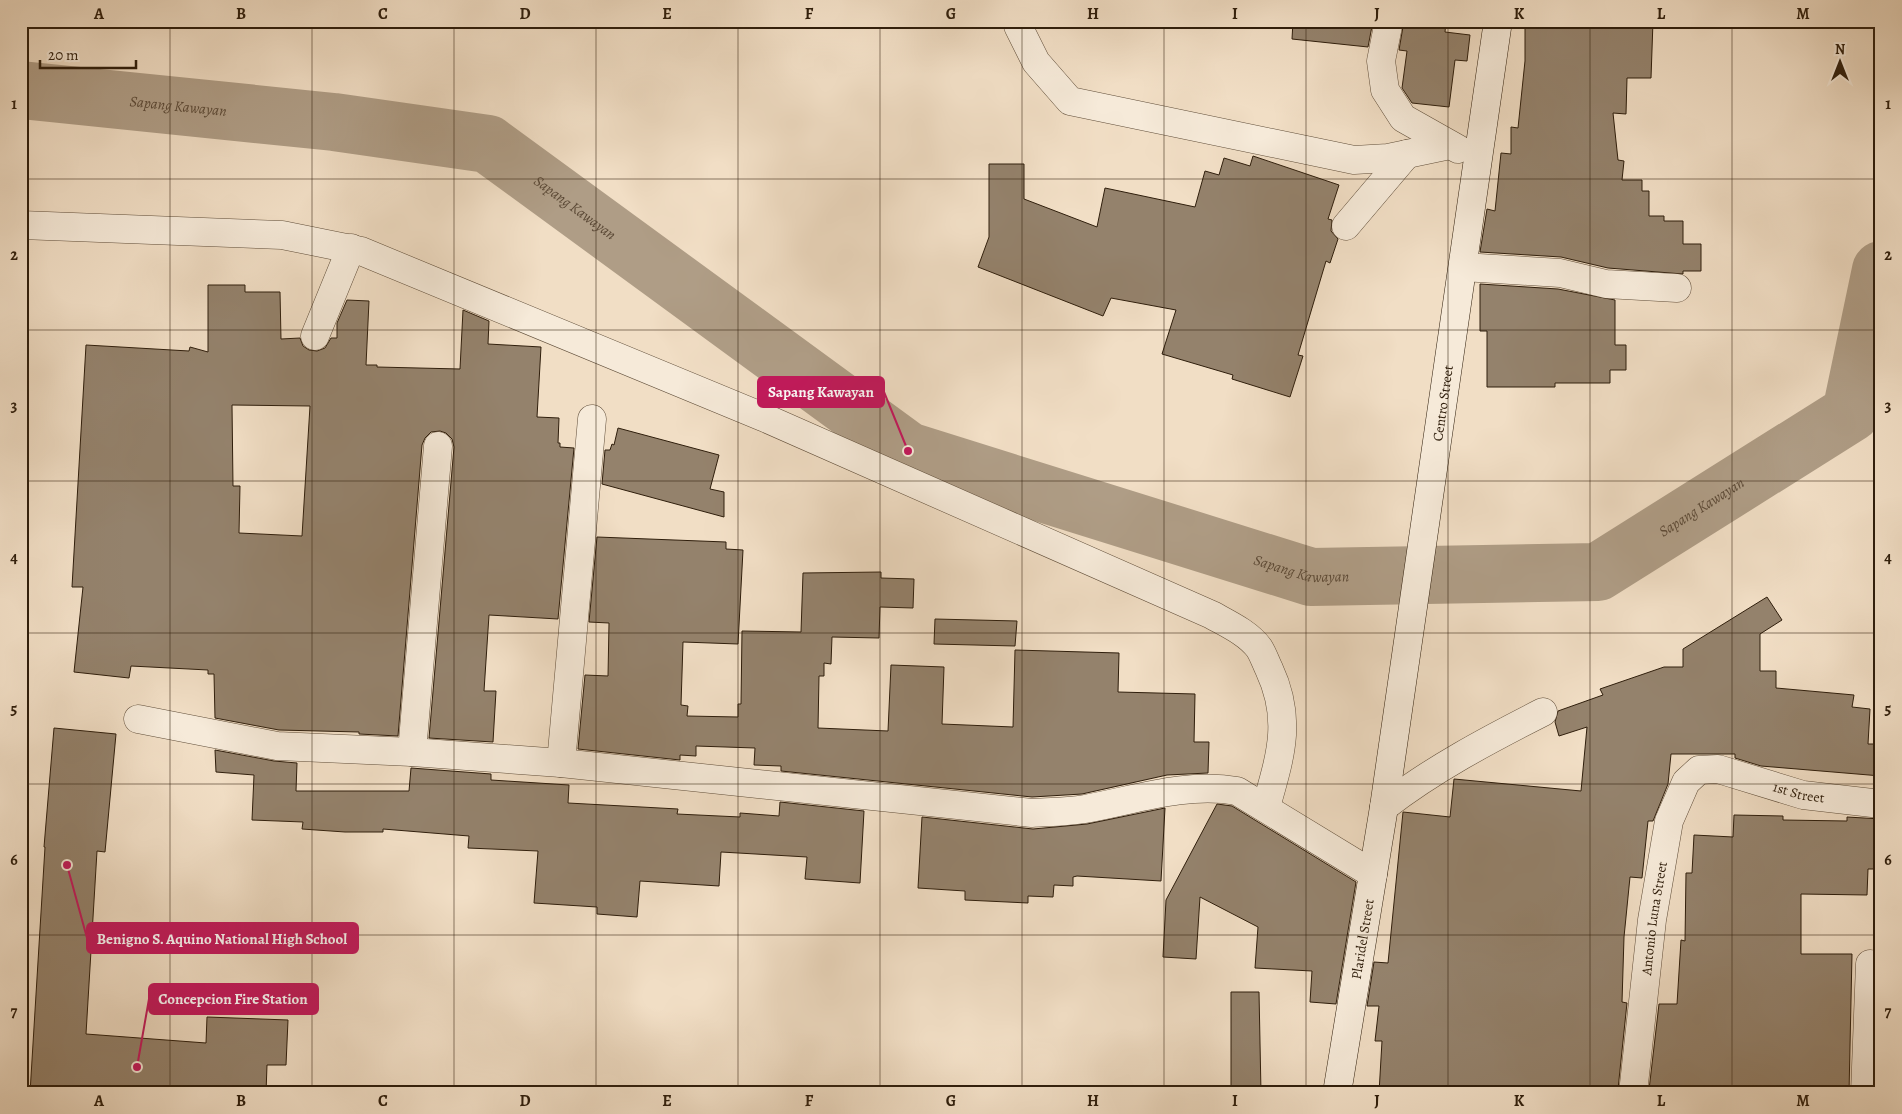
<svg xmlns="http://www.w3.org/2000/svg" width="1902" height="1114" font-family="Alegreya,serif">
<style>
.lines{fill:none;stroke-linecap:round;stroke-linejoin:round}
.river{stroke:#af9d86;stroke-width:58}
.building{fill:#94826c;stroke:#2f1e0c;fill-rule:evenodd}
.street-casing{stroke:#604e3a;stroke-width:29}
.secondary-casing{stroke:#2f1e0c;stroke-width:29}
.street{stroke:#f6ead9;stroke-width:28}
.secondary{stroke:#f6ead9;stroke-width:28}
.grid{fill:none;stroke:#2f1e0c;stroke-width:1;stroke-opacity:0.55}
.labels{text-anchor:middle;stroke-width:4;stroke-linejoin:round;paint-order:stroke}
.street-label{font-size:14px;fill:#2f1e0c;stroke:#f6ead9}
.water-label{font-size:15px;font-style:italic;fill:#5c4a37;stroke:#f6ead9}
.leader{fill:none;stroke:#c2185b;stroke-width:2}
.callout-dot{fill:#c2185b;stroke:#f6ead9;stroke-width:2}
.callout{fill:#c2185b;stroke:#c2185b;stroke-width:2}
.callout-label{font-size:15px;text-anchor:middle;font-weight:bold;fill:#fff}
.neatline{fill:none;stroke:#2f1e0c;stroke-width:2}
.grid-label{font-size:16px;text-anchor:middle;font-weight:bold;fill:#2f1e0c}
</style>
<rect width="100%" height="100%" fill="#f1dec5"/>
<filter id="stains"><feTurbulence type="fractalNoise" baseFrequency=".004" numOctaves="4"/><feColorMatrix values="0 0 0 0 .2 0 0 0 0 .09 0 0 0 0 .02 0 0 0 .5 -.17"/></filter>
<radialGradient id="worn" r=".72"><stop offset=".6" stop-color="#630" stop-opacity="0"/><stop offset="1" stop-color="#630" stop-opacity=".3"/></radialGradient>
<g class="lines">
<path class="river" id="s1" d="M 21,90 L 334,122 L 488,144 L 908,451 L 1311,577 L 1598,572 L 1851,413 L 1881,270"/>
</g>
<g class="building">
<path d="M 1293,21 L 1373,21 L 1368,47 L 1292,39 Z"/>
<path d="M 1404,21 L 1446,21 L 1445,32 L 1470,35 L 1467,61 L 1455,60 L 1449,107 L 1412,103 L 1402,88 L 1407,51 L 1399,50 Z"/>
<path d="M 1572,21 L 1653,21 L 1651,78 L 1627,78 L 1626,114 L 1613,113 L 1618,160 L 1624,161 L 1622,180 L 1642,180 L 1642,191 L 1649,191 L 1649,216 L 1664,216 L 1664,221 L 1683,221 L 1683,244 L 1701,244 L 1701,271 L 1683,271 L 1683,274 L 1608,268 L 1561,257 L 1480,252 L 1487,209 L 1495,211 L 1501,153 L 1511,154 L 1511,127 L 1518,128 L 1525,61 L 1525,24 L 1572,25 Z"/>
<path d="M 1253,156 L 1339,185 L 1328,219 L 1332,220 L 1331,231 L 1338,239 L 1330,263 L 1326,261 L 1298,355 L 1303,356 L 1290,397 L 1232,379 L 1233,375 L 1162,354 L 1176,310 L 1111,298 L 1103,316 L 978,267 L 989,237 L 989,164 L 1024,164 L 1024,199 L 1097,227 L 1105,188 L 1195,207 L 1205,171 L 1219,175 L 1224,158 L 1250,166 Z"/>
<path d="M 1480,284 L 1558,289 L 1615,300 L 1615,345 L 1626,345 L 1626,370 L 1610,370 L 1610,383 L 1555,383 L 1555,387 L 1487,387 L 1487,331 L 1480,331 Z"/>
<path d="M 208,285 L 245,285 L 245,292 L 280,292 L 281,339 L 300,338 L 303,346 L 309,350 L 317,351 L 325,348 L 331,338 L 337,338 L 337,323 L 347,300 L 369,301 L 366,365 L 377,365 L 377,367 L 460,369 L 463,310 L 489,321 L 488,344 L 541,347 L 537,417 L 559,418 L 558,443 L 560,443 L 560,447 L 574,448 L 558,619 L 489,615 L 484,691 L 496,691 L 493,742 L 429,738 L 454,447 L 452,439 L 446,433 L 440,431 L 431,432 L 425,438 L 422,445 L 398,736 L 359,734 L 359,732 L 279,730 L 215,718 L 214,674 L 208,674 L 208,670 L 131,666 L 129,678 L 74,672 L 83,587 L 72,587 L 86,345 L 189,351 L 190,347 L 208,352 ZM 232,405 L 310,406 L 302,536 L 239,533 L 240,486 L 233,486 Z"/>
<path d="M 618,428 L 719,455 L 710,489 L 724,492 L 724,517 L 602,484 L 605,450 L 610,450 L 612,444 L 614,445 Z"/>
<path d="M 597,537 L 726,542 L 726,549 L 743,550 L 738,644 L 683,642 L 681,705 L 688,706 L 687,716 L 738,717 L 738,704 L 741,704 L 742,631 L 801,632 L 803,573 L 881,572 L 881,578 L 914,579 L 913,608 L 880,607 L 879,638 L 832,637 L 831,664 L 824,663 L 824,676 L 819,676 L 818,728 L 888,731 L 891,665 L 944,667 L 942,724 L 1013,727 L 1015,650 L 1119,653 L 1118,692 L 1195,694 L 1194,742 L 1209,742 L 1208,773 L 1167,775 L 1082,794 L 1032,797 L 781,771 L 781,766 L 754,765 L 755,748 L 696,746 L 696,756 L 680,755 L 680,760 L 578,749 L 585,675 L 608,676 L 609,623 L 589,622 Z"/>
<path d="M 1767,597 L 1782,620 L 1760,634 L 1760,671 L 1776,671 L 1776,688 L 1854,695 L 1852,707 L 1870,709 L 1868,744 L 1881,744 L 1881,776 L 1761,766 L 1735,758 L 1735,754 L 1671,754 L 1668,784 L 1653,821 L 1648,821 L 1642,878 L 1630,877 L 1624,937 L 1622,1002 L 1627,1003 L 1618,1089 L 1544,1087 L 1543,1093 L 1379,1093 L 1382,1041 L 1375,1041 L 1379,1006 L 1367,1006 L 1374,962 L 1388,963 L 1403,812 L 1450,817 L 1454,779 L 1581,791 L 1587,727 L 1559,736 L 1555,722 L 1558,711 L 1603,695 L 1600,689 L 1664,667 L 1683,667 L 1683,649 Z"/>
<path d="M 935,619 L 1017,621 L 1015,646 L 934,644 Z"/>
<path d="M 54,728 L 116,734 L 105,852 L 97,851 L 86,1034 L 206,1043 L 207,1017 L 288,1020 L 286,1065 L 267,1065 L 266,1093 L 30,1093 L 45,847 L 44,847 Z"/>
<path d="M 215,750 L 274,761 L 297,763 L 296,791 L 409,791 L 411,768 L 491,774 L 491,780 L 569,785 L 568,803 L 678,809 L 677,814 L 740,817 L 740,813 L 779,816 L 780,802 L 864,811 L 860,883 L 805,879 L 807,857 L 721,852 L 719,886 L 640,881 L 637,917 L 597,914 L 597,907 L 534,903 L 538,851 L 468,848 L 469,836 L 383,829 L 383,832 L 345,832 L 302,829 L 303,822 L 252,820 L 254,775 L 216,772 Z"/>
<path d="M 1217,804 L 1232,806 L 1356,882 L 1336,1004 L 1310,1002 L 1312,971 L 1255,968 L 1258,927 L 1200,897 L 1196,959 L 1163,957 L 1166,900 Z"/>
<path d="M 1165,808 L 1161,881 L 1077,876 L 1073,877 L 1073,886 L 1054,885 L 1053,897 L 1028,896 L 1028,903 L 965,900 L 965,891 L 918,888 L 922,817 L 1033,829 L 1087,824 Z"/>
<path d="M 1734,815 L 1783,816 L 1783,820 L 1847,821 L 1847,817 L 1881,819 L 1879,869 L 1868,869 L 1867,895 L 1801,894 L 1801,954 L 1852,954 L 1849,1093 L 1659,1093 L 1659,1091 L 1649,1090 L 1659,1004 L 1677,1004 L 1681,940 L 1685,941 L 1686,873 L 1692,873 L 1694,835 L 1733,837 Z"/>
<path d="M 1231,992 L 1259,992 L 1261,1093 L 1231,1093 Z"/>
</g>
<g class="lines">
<defs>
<g id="street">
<path d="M 1018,21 L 1018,26 L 1036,62 L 1070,101 L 1354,160 L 1388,158 L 1450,145"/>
<path d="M 1389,21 L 1381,61 L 1385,90 L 1403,118 L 1458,149"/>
<path d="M 21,225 L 282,235 L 361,251 L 763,417 L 1212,615 C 1228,624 1248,633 1259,648 C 1263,654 1266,663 1269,669 C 1293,720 1280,757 1266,807"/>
<path d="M 1346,226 L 1407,154"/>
<path d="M 1463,267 L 1560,273 L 1606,284 L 1677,288"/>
<path d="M 315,336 L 351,248"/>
<path d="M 138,719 L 277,746 L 412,752 L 561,763 L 1032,813 C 1049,812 1068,812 1085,809 C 1135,800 1186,782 1237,791 L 1373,874"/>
<path d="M 412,752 L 438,446"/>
<path d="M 561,763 L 592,419"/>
<path d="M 1384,807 C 1433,769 1488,740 1543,712"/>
<path id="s2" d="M 1633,1093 L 1652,920 L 1669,821 L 1686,782 L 1699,770 L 1718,769 L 1803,795 L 1881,804"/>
<path d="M 1865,1093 L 1870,964"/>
</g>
<g id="secondary">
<path id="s3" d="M 1337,1093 L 1384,807 L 1498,21"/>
</g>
</defs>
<use href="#street" class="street-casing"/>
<use href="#secondary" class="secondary-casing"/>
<use href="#street" class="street"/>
<use href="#secondary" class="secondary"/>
</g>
<path class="grid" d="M 170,21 L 170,1093M 312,21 L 312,1093M 454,21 L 454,1093M 596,21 L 596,1093M 738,21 L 738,1093M 880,21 L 880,1093M 1022,21 L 1022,1093M 1164,21 L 1164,1093M 1306,21 L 1306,1093M 1448,21 L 1448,1093M 1590,21 L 1590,1093M 1732,21 L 1732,1093M 21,179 L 1881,179M 21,330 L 1881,330M 21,481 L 1881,481M 21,633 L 1881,633M 21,784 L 1881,784M 21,935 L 1881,935"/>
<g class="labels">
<g class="street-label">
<text dy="5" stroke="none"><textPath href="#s3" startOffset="698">Centro Street</textPath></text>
<text dy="5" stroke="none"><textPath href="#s2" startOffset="438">1st Street</textPath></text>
<text dy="5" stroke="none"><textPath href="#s2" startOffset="176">Antonio Luna Street</textPath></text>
<text dy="5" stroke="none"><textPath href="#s3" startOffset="156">Plaridel Street</textPath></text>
</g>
<g class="water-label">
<text dy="5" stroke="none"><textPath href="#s1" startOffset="158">Sapang Kawayan</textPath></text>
<text dy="5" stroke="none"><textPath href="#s1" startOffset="578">Sapang Kawayan</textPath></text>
<text dy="5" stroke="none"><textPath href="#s1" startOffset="1822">Sapang Kawayan</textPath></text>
<text dy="5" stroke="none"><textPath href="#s1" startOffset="1402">Sapang Kawayan</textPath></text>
</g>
</g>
<path class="leader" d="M908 451L884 392M67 865L87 938M137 1067L149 999"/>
<g class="callout-dot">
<circle cx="908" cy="451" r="5"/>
<circle cx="67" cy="865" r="5"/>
<circle cx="137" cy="1067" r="5"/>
</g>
<g class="callout">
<rect x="758" y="377" width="126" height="30" rx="5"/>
<rect x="87" y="923" width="271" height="30" rx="5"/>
<rect x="149" y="984" width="169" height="30" rx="5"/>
</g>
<g class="callout-label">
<text x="821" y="397">Sapang Kawayan</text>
<text x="222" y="944">Benigno S. Aquino National High School</text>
<text x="233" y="1004">Concepcion Fire Station</text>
</g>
<rect width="1902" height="1114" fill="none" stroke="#f1dec5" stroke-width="55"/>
<g transform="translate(1840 62)" stroke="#f6ead9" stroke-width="4" paint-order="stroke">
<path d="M0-4L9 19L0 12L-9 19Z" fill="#2f1e0c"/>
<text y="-8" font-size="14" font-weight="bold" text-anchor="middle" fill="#2f1e0c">N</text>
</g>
<path d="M40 60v8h96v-8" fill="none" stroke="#2f1e0c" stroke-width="2.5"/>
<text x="48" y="60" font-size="15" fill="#2f1e0c" stroke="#f6ead9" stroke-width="4" paint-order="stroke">20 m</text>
<rect x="28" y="28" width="1846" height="1058" class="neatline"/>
<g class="grid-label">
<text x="99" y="19">A</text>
<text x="241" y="19">B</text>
<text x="383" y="19">C</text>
<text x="525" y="19">D</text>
<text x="667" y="19">E</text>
<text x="809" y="19">F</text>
<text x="951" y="19">G</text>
<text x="1093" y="19">H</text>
<text x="1235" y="19">I</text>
<text x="1377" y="19">J</text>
<text x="1519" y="19">K</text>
<text x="1661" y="19">L</text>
<text x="1803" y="19">M</text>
<text x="14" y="109">1</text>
<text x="1888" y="109">1</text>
<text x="14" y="260">2</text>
<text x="1888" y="260">2</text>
<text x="14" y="411">3</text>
<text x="1888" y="411">3</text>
<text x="14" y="563">4</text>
<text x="1888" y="563">4</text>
<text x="14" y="714">5</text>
<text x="1888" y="714">5</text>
<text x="14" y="865">6</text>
<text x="1888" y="865">6</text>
<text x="14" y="1017">7</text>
<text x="1888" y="1017">7</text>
<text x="99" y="1106">A</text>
<text x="241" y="1106">B</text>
<text x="383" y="1106">C</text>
<text x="525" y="1106">D</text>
<text x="667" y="1106">E</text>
<text x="809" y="1106">F</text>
<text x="951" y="1106">G</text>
<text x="1093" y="1106">H</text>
<text x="1235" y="1106">I</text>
<text x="1377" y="1106">J</text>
<text x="1519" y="1106">K</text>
<text x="1661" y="1106">L</text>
<text x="1803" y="1106">M</text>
</g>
<rect width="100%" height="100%" filter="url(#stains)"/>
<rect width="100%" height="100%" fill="url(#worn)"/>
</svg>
